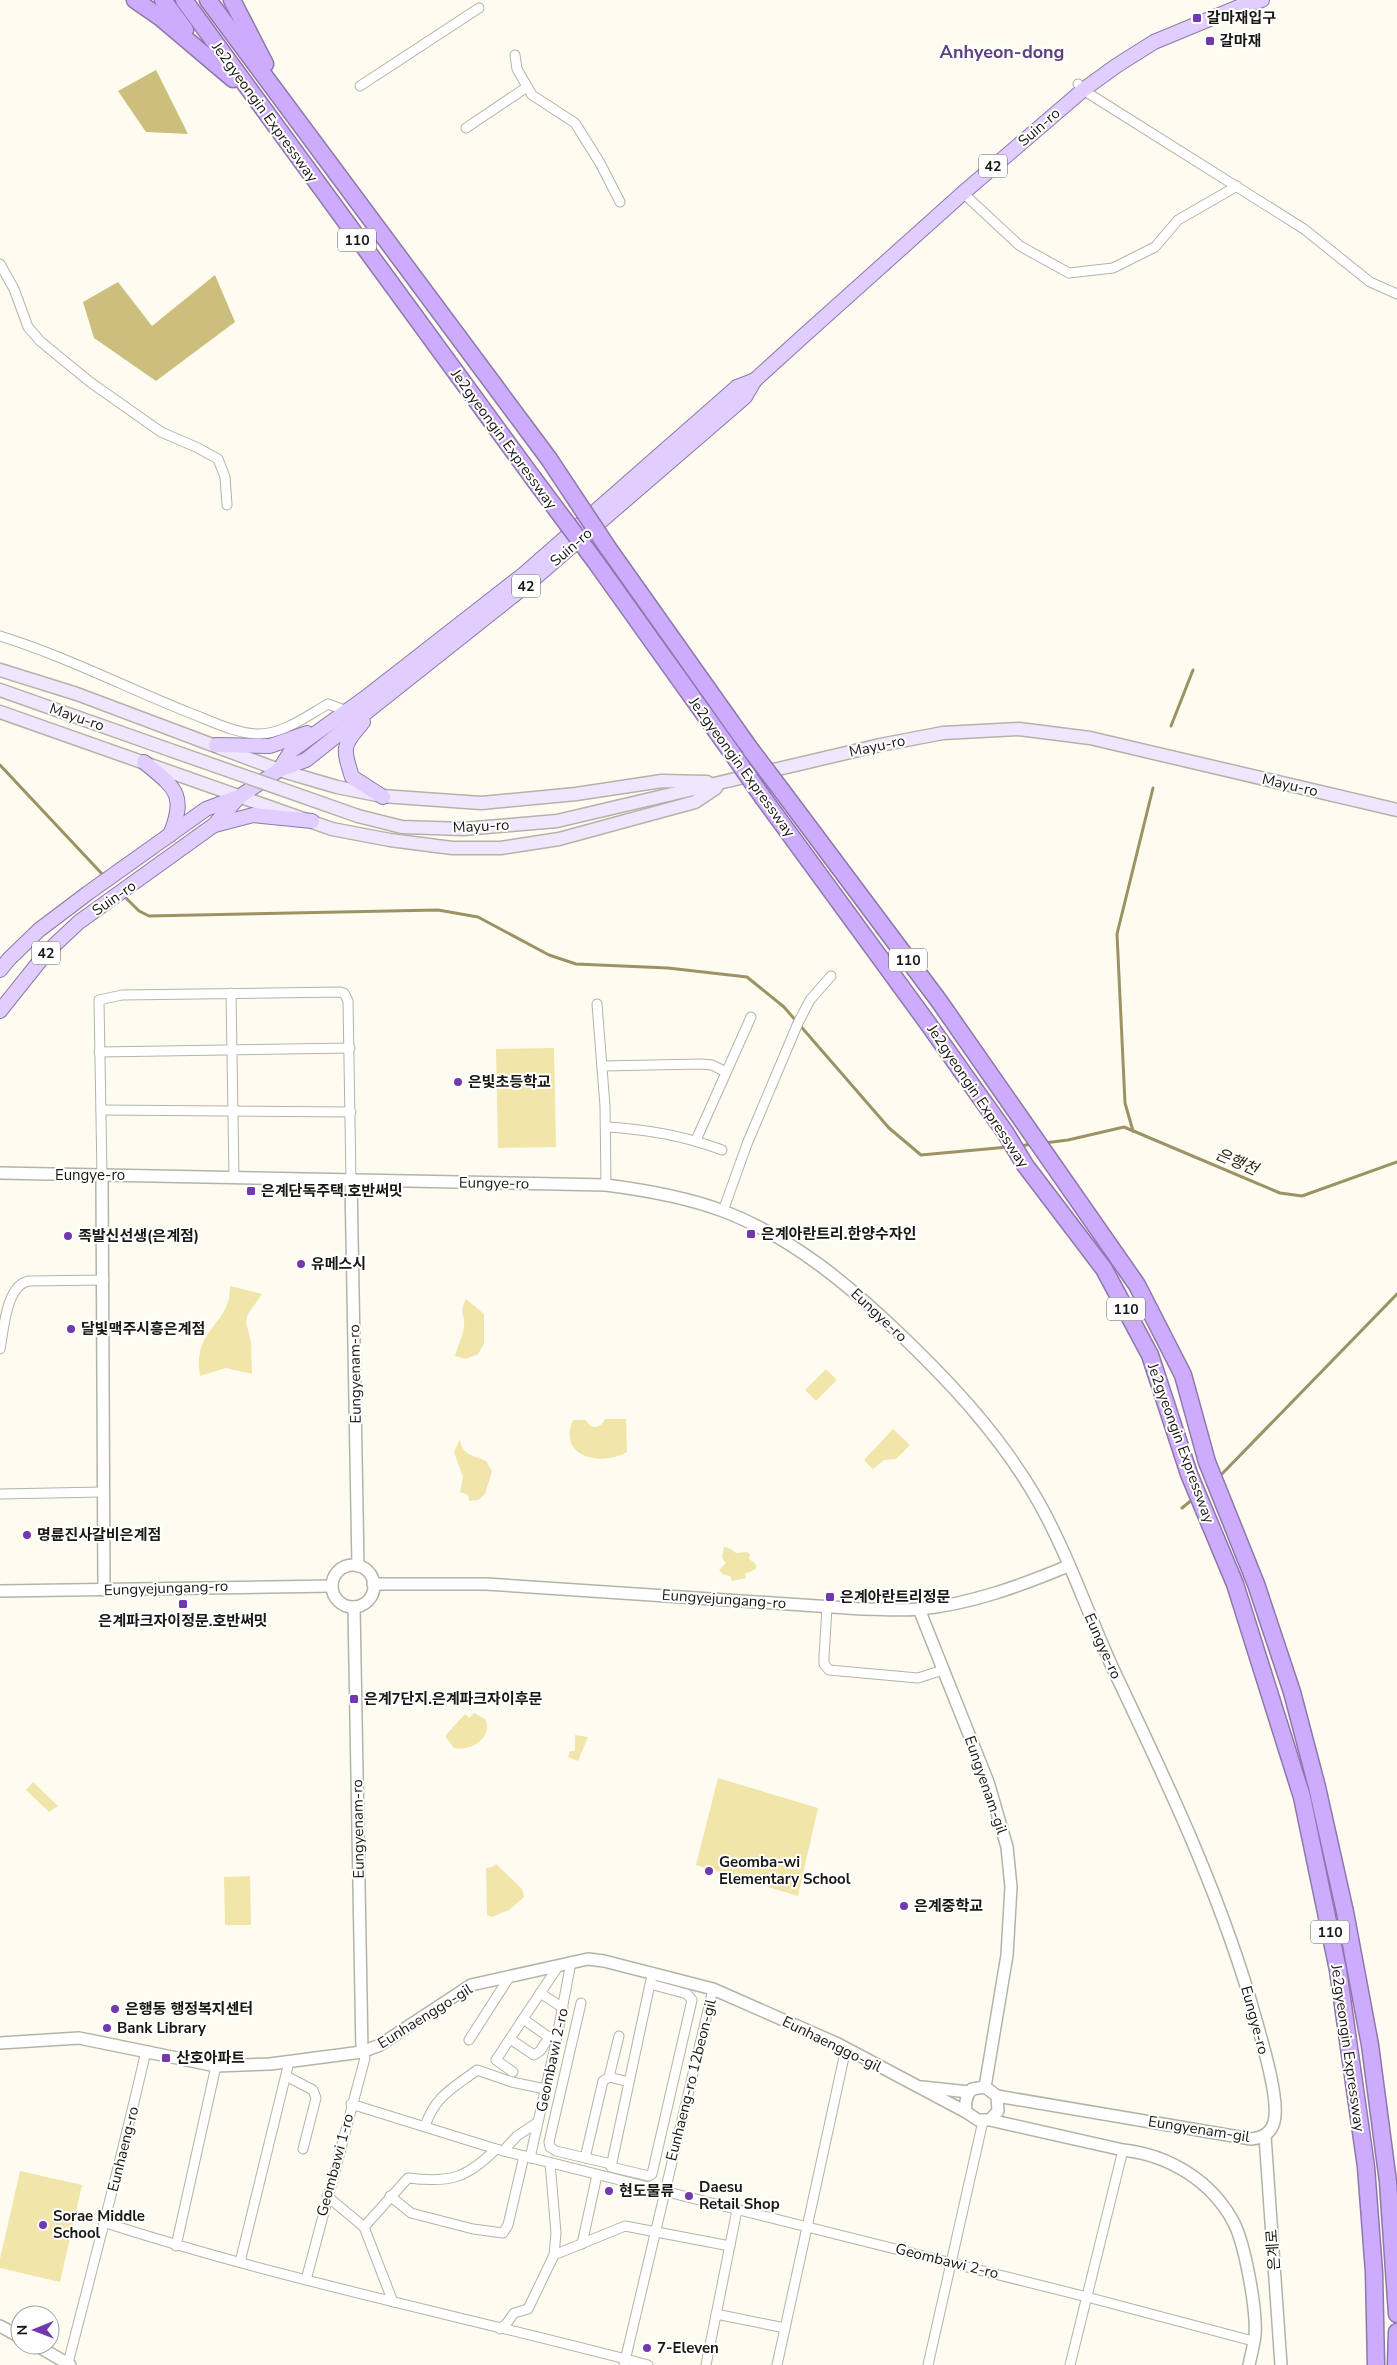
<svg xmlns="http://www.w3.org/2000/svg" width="1397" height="2365" font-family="'Nunito Sans','Noto Sans KR',sans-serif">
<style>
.green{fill:#f1e5aa}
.forest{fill:#ccbe7d}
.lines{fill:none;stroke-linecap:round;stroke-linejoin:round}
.stream{stroke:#9d9263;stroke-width:3}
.minor-casing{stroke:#b5b3a9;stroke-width:11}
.tertiary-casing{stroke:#b5b3a9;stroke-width:14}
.secondary-casing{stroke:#b5b3a9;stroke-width:15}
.primary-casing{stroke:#8e78ab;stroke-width:16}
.motorway-casing{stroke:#8e78ab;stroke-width:19}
.minor{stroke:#fff;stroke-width:9}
.tertiary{stroke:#fff;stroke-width:11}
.secondary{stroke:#f0e6fe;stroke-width:12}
.primary{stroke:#e1cdfe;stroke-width:14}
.motorway{stroke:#cdacfd;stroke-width:16}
.secondary-bridge-casing{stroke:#b5b3a9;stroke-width:15;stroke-linecap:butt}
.motorway-bridge-casing{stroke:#8e78ab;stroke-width:19;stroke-linecap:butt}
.secondary-bridge{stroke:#f0e6fe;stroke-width:12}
.motorway-bridge{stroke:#cdacfd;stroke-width:16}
.poi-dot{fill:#7238ae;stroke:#fff;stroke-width:2}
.labels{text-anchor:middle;stroke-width:4;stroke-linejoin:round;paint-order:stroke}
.shield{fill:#fff;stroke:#5e5d5a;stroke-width:1}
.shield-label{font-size:14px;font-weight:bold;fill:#191814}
.poi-label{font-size:15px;font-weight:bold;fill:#191814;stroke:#fff;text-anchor:start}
.street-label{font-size:15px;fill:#191814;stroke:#fff}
.water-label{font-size:16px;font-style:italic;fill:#2f290b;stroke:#fff}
.quarter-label{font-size:18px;font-weight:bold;fill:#5c427e;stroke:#fff}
</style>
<rect width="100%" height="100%" fill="#fefcf1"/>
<g class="green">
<path d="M 554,1048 L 556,1147 L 498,1148 L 496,1049 Z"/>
<path d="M 230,1286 L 262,1294 L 248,1314 L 246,1322 L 251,1342 L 252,1374 L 226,1368 L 200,1376 C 192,1327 231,1326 230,1286 Z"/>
<path d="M 466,1299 L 484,1314 L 484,1344 L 478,1354 L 466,1359 L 455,1356 C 458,1345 463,1336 464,1326 C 466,1315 458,1314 466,1299 Z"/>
<path d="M 826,1369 L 837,1380 L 816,1401 L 805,1390 Z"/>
<path d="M 605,1419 L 626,1419 L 627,1452 C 601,1467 557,1457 573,1420 L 586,1420 C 590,1430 601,1429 605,1419 Z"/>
<path d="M 893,1429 L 910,1445 L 896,1459 L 884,1460 L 873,1469 L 864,1460 Z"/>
<path d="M 460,1439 C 462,1456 474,1455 486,1461 L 492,1471 L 485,1494 L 478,1500 L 469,1501 L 468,1495 L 460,1492 L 463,1477 L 454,1452 Z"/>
<path d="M 724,1547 L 731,1549 L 736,1553 L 747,1552 L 750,1554 L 749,1559 L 756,1564 L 756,1569 L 745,1574 L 746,1578 L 732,1581 L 730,1576 L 724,1575 L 719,1570 L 726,1563 L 722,1558 Z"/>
<path d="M 474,1713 L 485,1719 C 494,1737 471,1752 454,1748 L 445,1736 L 465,1714 L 469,1718 Z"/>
<path d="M 575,1735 L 588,1737 L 578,1761 L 568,1757 L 570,1751 L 575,1751 Z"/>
<path d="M 718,1778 L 818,1808 L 798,1896 L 696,1865 Z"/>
<path d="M 33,1782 L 58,1806 L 49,1812 L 26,1790 Z"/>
<path d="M 496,1864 L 522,1889 L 524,1897 L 509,1910 L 492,1917 L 487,1915 L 486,1868 L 492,1867 Z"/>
<path d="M 250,1876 L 251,1925 L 225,1925 L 224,1877 Z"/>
<path d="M 20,2171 L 82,2185 L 60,2282 L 0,2268 L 0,2259 Z"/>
</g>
<g class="forest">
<path d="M 156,70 L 188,134 L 146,132 L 118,91 Z"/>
<path d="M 215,275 L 235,322 L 156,381 L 94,338 L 83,302 L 118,282 L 152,326 Z"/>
</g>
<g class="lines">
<g class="stream">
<path d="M 1171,726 L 1193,670"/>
<path d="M 0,765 L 104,876"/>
<path d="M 123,895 L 139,911 L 149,916 L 438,910 L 478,917 L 549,955 L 576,964 L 668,968 L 747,977 L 784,1007 L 889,1128 L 921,1155 L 1008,1147"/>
<path d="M 1133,1131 L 1125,1103 L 1117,934 L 1153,788"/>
<path d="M 1044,1143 L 1068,1140 L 1124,1127 L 1280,1193 L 1302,1196 L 1397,1162"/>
<path d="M 1019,1146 L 1033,1144"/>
<path d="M 1219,1477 L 1397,1294"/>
<path d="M 1182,1508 L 1193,1499"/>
</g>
<defs>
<g id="minor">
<path d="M 515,55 L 517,69 L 532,95 L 575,123 L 600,163 L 620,202"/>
<path d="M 1078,84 L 1083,90 L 1304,229 L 1370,282 L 1397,294"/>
<path d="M 360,86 L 479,8"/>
<path d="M 466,128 L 527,87"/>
<path d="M 963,193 L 1020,246 L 1069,273 L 1113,268 L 1155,247 L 1178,220 L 1237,186"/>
<path d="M 0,264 L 14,289 L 28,327 L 40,341 L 90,382 L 161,432 L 198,448 L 218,459 L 225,477 L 227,505"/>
<path d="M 0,636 C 65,656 127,688 190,713 C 211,721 236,734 259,734 C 283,734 307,716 328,704 L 347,711"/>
<path d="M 231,993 L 234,1177"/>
<path d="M 597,1004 L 605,1106 L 606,1185"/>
<path d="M 99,1052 L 350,1048"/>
<path d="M 602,1066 L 701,1064 L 712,1065 L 726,1072"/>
<path d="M 101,1110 L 351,1112"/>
<path d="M 606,1127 C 645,1129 685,1136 722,1150"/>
<path d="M 696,1140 L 751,1017"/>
<path d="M 102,1176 L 99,1000 L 122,995 L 340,992 L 344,993 L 348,1001 L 351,1181"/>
<path d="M 723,1211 L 747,1144 L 798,1023 L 810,1000 L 831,976"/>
<path d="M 0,1349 C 4,1329 6,1285 29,1281 L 104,1280"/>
<path d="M 0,1494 L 102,1492"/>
<path d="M 827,1607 L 824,1657 L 824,1664 L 829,1670 L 918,1678 L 943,1670"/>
<path d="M 650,1984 L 687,1994 L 692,2000 L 652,2174 L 649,2176 L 611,2167 L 650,1984 L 653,1973"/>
<path d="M 540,1993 L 563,2008"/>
<path d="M 581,2003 L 549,2142 L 550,2147 L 556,2151 L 611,2164"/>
<path d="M 523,2019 L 559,1965"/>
<path d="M 619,2036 L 609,2077 L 629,2082"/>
<path d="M 510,2039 L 534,2055 L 540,2051 L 549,2037"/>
<path d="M 469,2040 L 510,1976"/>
<path d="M 513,2072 L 496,2060 L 523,2019 L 556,2042"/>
<path d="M 286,2076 L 313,2090 L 316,2098 L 303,2149"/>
<path d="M 351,2104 L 496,2149 L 1087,2297 L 1253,2341"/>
<path d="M 425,2126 C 436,2095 452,2089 477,2070 L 512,2082 L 545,2089"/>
<path d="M 503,2151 L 517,2136 L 538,2122"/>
<path d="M 530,2158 L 556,2042 L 571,1962"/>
<path d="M 585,2158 L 603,2081 L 609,2077"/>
<path d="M 550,2163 L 556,2233 L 554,2255"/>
<path d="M 327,2196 L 364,2227 L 393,2302"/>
<path d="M 390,2196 L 411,2213 L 473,2229 L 503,2233 L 508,2225 L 524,2156"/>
<path d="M 103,2222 C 282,2280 467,2317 648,2365"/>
<path d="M 364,2227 L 408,2178 C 449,2183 466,2179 496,2149"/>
<path d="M 582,2244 L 597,2175"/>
<path d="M 176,2246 L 216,2066"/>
<path d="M 240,2262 L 289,2062"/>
<path d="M 306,2280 L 365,2058 L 362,2052"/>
<path d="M 716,2314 L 785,2328"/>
<path d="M 500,2329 L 507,2323 L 514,2313 L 528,2309 L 554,2255 L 625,2226 L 730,2246"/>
<path d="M 68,2363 C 95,2259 122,2156 146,2051"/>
<path d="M 624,2365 L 713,1989"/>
<path d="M 706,2365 L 737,2210"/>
<path d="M 777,2365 L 846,2048"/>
<path d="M 928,2365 L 983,2121"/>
<path d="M 1070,2365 L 1123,2150"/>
</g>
<g id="tertiary">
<path d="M 0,1173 L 606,1185 C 645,1190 686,1197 723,1211 C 792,1237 850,1286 902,1336 C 954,1386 1002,1438 1038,1501 C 1069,1556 1089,1617 1115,1673 C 1166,1780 1216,1885 1250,1999 C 1257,2025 1281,2098 1274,2122 C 1271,2133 1263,2138 1251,2139 L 997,2096"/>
<path d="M 102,1176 L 104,1590"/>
<path d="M 351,1181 L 358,1566"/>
<circle cx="353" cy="1586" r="21"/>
<path d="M 373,1584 L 486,1584 L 862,1609 C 881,1609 901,1611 920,1609 C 971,1604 1020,1586 1068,1566"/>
<path d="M 0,1591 L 332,1586"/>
<path d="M 354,1607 L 362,2052"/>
<path d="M 919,1609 L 988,1782 L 1007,1847 L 1011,1887 L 1007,1955 L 985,2087"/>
<path d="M 0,2043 L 79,2038 L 216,2066 L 270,2064 L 362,2052 L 380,2045 L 471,1985 L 588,1959 L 604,1961 L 713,1989 L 838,2044 L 966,2112"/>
<path d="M 922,2087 L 969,2092"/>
<path d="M 990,2120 L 998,2111 L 997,2096 L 985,2087 L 972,2089 C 965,2096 965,2104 966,2112 L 978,2120 L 990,2120 L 1123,2150 C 1169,2155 1212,2181 1234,2223 C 1245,2245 1257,2310 1255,2335 C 1254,2345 1251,2355 1249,2365"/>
<path d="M 1265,2136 L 1281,2365"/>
<path d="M 0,2326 L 20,2337"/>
<path d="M 36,2345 L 70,2365"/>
</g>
<g id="secondary">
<path d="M 0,670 L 77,694 L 279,770 L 337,787 L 382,796 L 481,803 L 576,794 L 662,781 L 707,782"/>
<path d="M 0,690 L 153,744"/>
<path d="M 0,712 L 332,829 L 390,840 L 452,848 L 501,848 L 559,839 L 695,802 L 716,788"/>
<path d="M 358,816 L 402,827 L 464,829 L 557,821 L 880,745 L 943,733 L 1019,729 L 1090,738 L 1397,810"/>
</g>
<g id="primary">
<path d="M 363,722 C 343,746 342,746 352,777 L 383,797"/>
<path d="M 216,745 L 270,746 L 307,733"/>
<path d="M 144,762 C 175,788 187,794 170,835"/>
<path d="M 279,770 L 291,751 L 365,698 L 524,574 L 737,387 L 755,380"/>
<path d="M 215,825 L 253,815 L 312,821"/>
<path d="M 0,970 L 9,959 L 39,930 L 88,893 L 206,809 L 238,797"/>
<path d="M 0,1011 L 47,952 L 79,922 L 214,825 L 239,797 L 279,770 L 306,760 L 528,584 L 745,397 L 755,380 L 799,340 L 963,193 L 1083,90 L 1116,66 L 1154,42 L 1241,6 L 1262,0"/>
</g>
<g id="motorway">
<path d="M 135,0 L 161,18 L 233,79"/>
<path d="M 163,0 L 185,30"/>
<path d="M 184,0 L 533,478"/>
<path d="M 208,0 L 549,459"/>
<path d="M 232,0 L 265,64"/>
<path d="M 608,548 L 751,750"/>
<path d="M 595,561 L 732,753"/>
<path d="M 782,791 L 939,1001 L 1137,1285 L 1183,1375 L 1207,1462 L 1256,1584 L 1292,1692 L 1317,1787 L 1345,1912 L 1370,2045 L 1388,2182 L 1397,2314"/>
<path d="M 764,799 L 924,1018 L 1005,1132 L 1025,1165 L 1104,1269 L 1150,1355 L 1189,1474 L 1235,1584 L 1302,1797 L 1338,1970 L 1366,2167 L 1374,2272 L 1376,2365"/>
<path d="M 1396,2365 L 1397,2332"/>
</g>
</defs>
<use href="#minor" class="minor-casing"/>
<use href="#tertiary" class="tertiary-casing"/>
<use href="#secondary" class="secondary-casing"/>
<use href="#primary" class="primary-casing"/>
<use href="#motorway" class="motorway-casing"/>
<use href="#minor" class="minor"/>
<use href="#tertiary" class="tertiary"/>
<use href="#secondary" class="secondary"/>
<use href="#primary" class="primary"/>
<use href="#motorway" class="motorway"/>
<defs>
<path id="secondary-bridge" d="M 153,744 L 358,816"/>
<g id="motorway-bridge">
<path d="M 549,459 L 608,548"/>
<path d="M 533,478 L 595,561"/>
<path d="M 751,750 L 782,791"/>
<path d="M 732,753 L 764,799"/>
</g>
</defs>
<use href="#secondary-bridge" class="secondary-bridge-casing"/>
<use href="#motorway-bridge" class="motorway-bridge-casing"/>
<use href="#secondary-bridge" class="secondary-bridge"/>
<use href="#motorway-bridge" class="motorway-bridge"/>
</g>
<g class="poi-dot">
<rect x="1192" y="13" width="10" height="10" rx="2.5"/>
<rect x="1205" y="36" width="10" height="10" rx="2.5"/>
<circle cx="458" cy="1082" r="5"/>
<rect x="246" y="1186" width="10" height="10" rx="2.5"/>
<rect x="746" y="1229" width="10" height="10" rx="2.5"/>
<circle cx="68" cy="1236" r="5"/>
<circle cx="301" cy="1264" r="5"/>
<circle cx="71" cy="1329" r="5"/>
<circle cx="27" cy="1535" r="5"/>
<rect x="825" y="1592" width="10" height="10" rx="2.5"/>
<rect x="178" y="1599" width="10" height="10" rx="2.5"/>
<rect x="349" y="1694" width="10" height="10" rx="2.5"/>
<circle cx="709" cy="1871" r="5"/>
<circle cx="904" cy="1906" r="5"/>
<circle cx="115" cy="2009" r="5"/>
<circle cx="107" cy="2028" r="5"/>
<rect x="161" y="2053" width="10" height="10" rx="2.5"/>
<circle cx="609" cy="2191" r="5"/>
<circle cx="689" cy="2196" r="5"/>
<circle cx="43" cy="2225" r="5"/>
<circle cx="647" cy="2348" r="5"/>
</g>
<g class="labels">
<g class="shield">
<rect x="979" y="154.5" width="28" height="23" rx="4"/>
<rect x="338" y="228.5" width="38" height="23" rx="4"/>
<rect x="512" y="574.5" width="28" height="23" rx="4"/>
<rect x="32" y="941.5" width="28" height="23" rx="4"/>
<rect x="889" y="948.5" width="38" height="23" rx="4"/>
<rect x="1107" y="1297.5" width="38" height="23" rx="4"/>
<rect x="1311" y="1920.5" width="38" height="23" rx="4"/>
</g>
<g class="shield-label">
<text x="993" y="171">42</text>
<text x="357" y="245">110</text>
<text x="526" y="591">42</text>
<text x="46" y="958">42</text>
<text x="908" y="965">110</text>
<text x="1126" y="1314">110</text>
<text x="1330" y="1937">110</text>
</g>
<g class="poi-label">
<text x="1207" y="23">갈마재입구</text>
<text x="1220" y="46">갈마재</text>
<text x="468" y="1087">은빛초등학교</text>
<text x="261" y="1196">은계단독주택.호반써밋</text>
<text x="761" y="1239">은계아란트리.한양수자인</text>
<text x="78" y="1241">족발신선생(은계점)</text>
<text x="311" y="1269">유메스시</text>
<text x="81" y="1334">달빛맥주시흥은계점</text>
<text x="37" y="1540">명륜진사갈비은계점</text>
<text x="840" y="1602">은계아란트리정문</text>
<text x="183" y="1626" text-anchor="middle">은계파크자이정문.호반써밋</text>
<text x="364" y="1704">은계7단지.은계파크자이후문</text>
<text x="719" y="1867">Geomba-wi<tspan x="719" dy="17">Elementary School</tspan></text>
<text x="914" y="1911">은계중학교</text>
<text x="125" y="2014">은행동 행정복지센터</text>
<text x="117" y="2033">Bank Library</text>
<text x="176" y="2063">산호아파트</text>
<text x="699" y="2192">Daesu<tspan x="699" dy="17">Retail Shop</tspan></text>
<text x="619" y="2196">현도물류</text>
<text x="53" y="2221">Sorae Middle<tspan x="53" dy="17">School</tspan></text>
<text x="657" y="2353">7-Eleven</text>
</g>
<g class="street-label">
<text transform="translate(265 112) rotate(54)" y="5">Je2gyeongin Expressway</text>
<text transform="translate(1039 127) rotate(-41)" y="5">Suin-ro</text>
<text transform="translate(504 439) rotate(54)" y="5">Je2gyeongin Expressway</text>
<text transform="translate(571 547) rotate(-41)" y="5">Suin-ro</text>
<text transform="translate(77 717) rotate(19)" y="5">Mayu-ro</text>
<text transform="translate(877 746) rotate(-12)" y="5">Mayu-ro</text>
<text transform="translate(742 767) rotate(54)" y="5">Je2gyeongin Expressway</text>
<text transform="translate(1290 785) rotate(13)" y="5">Mayu-ro</text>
<text transform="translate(481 826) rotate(-3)" y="5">Mayu-ro</text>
<text transform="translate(114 898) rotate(-35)" y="5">Suin-ro</text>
<text transform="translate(978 1096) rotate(56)" y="5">Je2gyeongin Expressway</text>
<text x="90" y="1180">Eungye-ro</text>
<text transform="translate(494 1183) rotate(1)" y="5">Eungye-ro</text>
<text transform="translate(879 1315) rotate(43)" y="5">Eungye-ro</text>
<text transform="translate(355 1374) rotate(-91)" y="5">Eungyenam-ro</text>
<text transform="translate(1181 1443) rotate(70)" y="5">Je2gyeongin Expressway</text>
<text transform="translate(166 1588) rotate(-2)" y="5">Eungyejungang-ro</text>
<text transform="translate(724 1599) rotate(4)" y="5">Eungyejungang-ro</text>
<text transform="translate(1103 1646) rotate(66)" y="5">Eungye-ro</text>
<text transform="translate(986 1785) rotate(71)" y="5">Eungyenam-gil</text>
<text transform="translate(358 1829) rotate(-91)" y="5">Eungyenam-ro</text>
<text transform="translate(425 2016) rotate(-32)" y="5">Eunhaenggo-gil</text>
<text transform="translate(1255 2020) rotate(75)" y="5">Eungye-ro</text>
<text transform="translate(832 2044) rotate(26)" y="5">Eunhaenggo-gil</text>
<text transform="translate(1348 2048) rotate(82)" y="5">Je2gyeongin Expressway</text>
<text transform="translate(552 2060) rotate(-78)" y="5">Geombawi 2-ro</text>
<text transform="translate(691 2080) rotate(-76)" y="5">Eunhaeng-ro 12beon-gil</text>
<text transform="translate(1199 2129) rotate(9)" y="5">Eungyenam-gil</text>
<text transform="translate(123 2149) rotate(-76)" y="5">Eunhaeng-ro</text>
<text transform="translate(335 2165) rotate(-75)" y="5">Geombawi 1-ro</text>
<text transform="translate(1273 2250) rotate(-94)" y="5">은계로</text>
<text transform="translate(947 2261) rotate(14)" y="5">Geombawi 2-ro</text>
</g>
<g class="water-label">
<text transform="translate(1237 1161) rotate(23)" y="6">은행천</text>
</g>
<g class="quarter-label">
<text x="1002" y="58">Anhyeon-dong</text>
</g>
</g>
<g transform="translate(35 2330) rotate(269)"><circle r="24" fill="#ffffff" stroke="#a3a3a1"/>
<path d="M0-4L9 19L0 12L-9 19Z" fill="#7238ae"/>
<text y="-8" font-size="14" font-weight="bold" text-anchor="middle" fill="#191814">N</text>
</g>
</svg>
